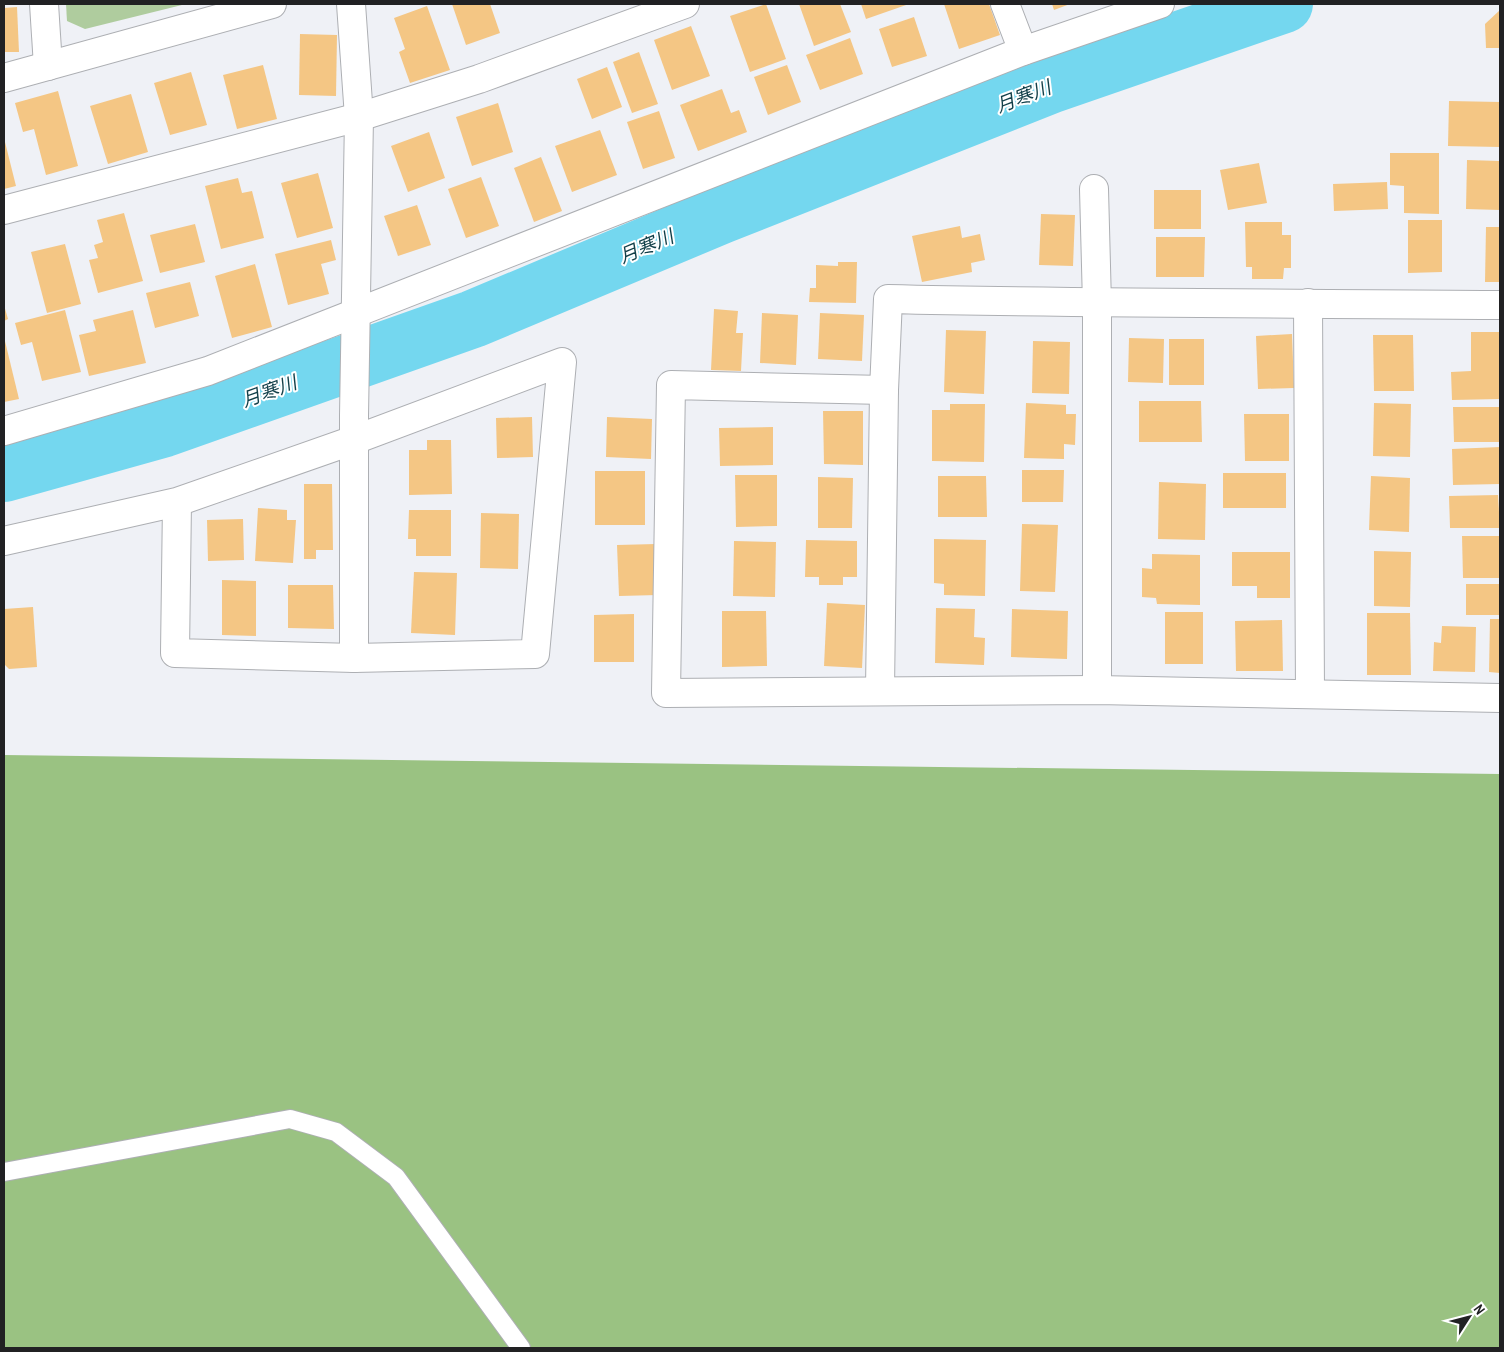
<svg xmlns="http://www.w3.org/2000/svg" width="1504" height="1352" font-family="'Archivo Narrow','Noto Sans JP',sans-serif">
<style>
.green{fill:#afcc9e}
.forest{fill:#9ac282}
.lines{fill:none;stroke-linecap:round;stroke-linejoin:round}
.river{stroke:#74d7ef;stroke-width:58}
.building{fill:#f4c684}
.service-casing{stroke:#adafb3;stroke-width:20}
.minor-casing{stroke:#adafb3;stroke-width:30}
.service{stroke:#fff;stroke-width:18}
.minor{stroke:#fff;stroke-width:28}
.labels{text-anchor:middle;stroke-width:4;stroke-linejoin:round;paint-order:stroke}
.water-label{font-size:19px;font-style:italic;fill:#113f49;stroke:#fff}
</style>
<rect width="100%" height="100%" fill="#eff1f6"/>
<path class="green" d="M 66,4 L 186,4 L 85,29 L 67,21 Z"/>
<path class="forest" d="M 4,755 L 1500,774 L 1500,1348 L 4,1348 Z"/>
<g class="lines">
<path class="river" d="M 4,473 L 165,428 L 473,319 L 721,215 L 1052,84 L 1284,4"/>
</g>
<g class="building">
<path d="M 452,4 L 490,4 L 500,33 L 466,45 Z"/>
<path d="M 766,4 L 786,59 L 750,72 L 730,16 Z"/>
<path d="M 799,4 L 840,4 L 851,32 L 814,46 Z"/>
<path d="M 861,4 L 909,4 L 866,19 Z"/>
<path d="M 944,4 L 989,4 L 1000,35 L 959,49 Z"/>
<path d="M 1052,4 L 1070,4 L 1054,10 Z"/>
<path d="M 427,6 L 450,70 L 410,83 L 399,52 L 405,49 L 394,18 Z"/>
<path d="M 17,7 L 19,52 L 4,52 L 4,8 Z"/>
<path d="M 1500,10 L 1500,48 L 1486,48 L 1485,24 Z"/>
<path d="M 914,17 L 927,56 L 892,67 L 879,29 Z"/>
<path d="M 691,26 L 710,76 L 672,90 L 654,40 Z"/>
<path d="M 300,34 L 337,35 L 336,96 L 299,95 Z"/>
<path d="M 850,38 L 863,74 L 820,90 L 806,55 Z"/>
<path d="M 639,52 L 658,104 L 632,113 L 613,62 Z"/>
<path d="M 263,65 L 277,119 L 237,129 L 223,75 Z"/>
<path d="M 787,65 L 801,102 L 768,115 L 754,77 Z"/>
<path d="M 607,67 L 622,107 L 592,119 L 577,79 Z"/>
<path d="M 191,72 L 207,125 L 170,135 L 154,83 Z"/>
<path d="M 722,89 L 731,113 L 739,110 L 747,132 L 698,151 L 680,105 Z"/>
<path d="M 58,91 L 78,166 L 46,175 L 34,129 L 23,132 L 15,103 Z"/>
<path d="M 131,94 L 148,152 L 108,164 L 90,106 Z"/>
<path d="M 1449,101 L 1500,102 L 1500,147 L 1448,146 Z"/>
<path d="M 498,103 L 513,152 L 472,166 L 456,117 Z"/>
<path d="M 659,111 L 675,158 L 643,169 L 627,122 Z"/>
<path d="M 600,130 L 617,175 L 572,192 L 555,146 Z"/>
<path d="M 429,132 L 445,178 L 408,192 L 391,146 Z"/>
<path d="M 4,138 L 16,186 L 4,189 Z"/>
<path d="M 1390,153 L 1439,153 L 1439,214 L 1404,213 L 1404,186 L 1390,185 Z"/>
<path d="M 541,157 L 562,211 L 534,222 L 514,168 Z"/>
<path d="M 1467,160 L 1500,161 L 1500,210 L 1466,209 Z"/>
<path d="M 1259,163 L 1267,203 L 1228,210 L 1220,170 Z"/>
<path d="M 318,173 L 333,228 L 297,238 L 281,183 Z"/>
<path d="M 481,177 L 499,226 L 466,238 L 448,189 Z"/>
<path d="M 238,178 L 242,193 L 252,191 L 264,238 L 221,249 L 205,186 Z"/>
<path d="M 1387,182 L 1388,209 L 1334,211 L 1333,184 Z"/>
<rect x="1154" y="190" width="47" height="39"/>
<path d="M 417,205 L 431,245 L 398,256 L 384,216 Z"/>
<path d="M 124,213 L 143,281 L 98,293 L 89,260 L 98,258 L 94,245 L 103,242 L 97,220 Z"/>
<path d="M 1041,214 L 1075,215 L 1073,266 L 1039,265 Z"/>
<path d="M 1408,220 L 1442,220 L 1442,272 L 1408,273 Z"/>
<path d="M 1245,222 L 1282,222 L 1282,235 L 1291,235 L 1291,268 L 1284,268 L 1283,279 L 1252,279 L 1252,267 L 1246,267 Z"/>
<path d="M 195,224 L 205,262 L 160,273 L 150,235 Z"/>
<path d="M 960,226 L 962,238 L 980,234 L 985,260 L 971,263 L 972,272 L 922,282 L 912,236 Z"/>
<path d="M 1486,227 L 1500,227 L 1500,282 L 1485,282 Z"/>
<path d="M 1156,237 L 1205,237 L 1204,277 L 1156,277 Z"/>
<path d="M 331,240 L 336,260 L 321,264 L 329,294 L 288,305 L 275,254 Z"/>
<path d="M 65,244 L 81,304 L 47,313 L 31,252 Z"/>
<path d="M 838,262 L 857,262 L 856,303 L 809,302 L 810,288 L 816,288 L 816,265 L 838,266 Z"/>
<path d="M 255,264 L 272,327 L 232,338 L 215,276 Z"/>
<path d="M 190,282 L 199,316 L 155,328 L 146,293 Z"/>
<path d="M 4,305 L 8,319 L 4,321 Z"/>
<path d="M 714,309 L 738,311 L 736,333 L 743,333 L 741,371 L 711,370 Z"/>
<path d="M 65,310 L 81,372 L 42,381 L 32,342 L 21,345 L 15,323 Z"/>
<path d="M 133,310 L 146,363 L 89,376 L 79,335 L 96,331 L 93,320 Z"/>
<path d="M 762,313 L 798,315 L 796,365 L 760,363 Z"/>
<path d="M 820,313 L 864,315 L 862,361 L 818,359 Z"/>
<path d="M 946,330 L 986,331 L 984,394 L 944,392 Z"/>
<path d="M 1471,332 L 1500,332 L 1500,399 L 1452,400 L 1451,372 L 1471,371 Z"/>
<path d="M 1292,334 L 1294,388 L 1258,389 L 1256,336 Z"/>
<path d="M 1373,335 L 1413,335 L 1414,391 L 1374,391 Z"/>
<path d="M 4,337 L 19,399 L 4,402 Z"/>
<path d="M 1129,338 L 1164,339 L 1163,383 L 1128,382 Z"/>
<rect x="1169" y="339" width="35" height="46"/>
<path d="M 1033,341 L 1070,342 L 1069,394 L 1032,393 Z"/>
<path d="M 1139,401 L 1201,401 L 1202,442 L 1139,442 Z"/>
<path d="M 1026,403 L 1066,405 L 1066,414 L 1076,414 L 1075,445 L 1064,444 L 1064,459 L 1024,458 Z"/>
<path d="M 1374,403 L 1411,404 L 1410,457 L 1373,456 Z"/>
<path d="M 950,404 L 985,404 L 984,462 L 932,461 L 932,410 L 950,410 Z"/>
<path d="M 1453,407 L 1500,407 L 1500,442 L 1454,442 Z"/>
<path d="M 823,411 L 863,411 L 863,465 L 824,464 Z"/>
<path d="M 1244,414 L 1289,414 L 1289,461 L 1245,461 Z"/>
<path d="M 532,417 L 533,457 L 497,458 L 496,418 Z"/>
<path d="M 607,417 L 652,419 L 651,459 L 606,457 Z"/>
<path d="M 773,427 L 773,465 L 720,466 L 719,428 Z"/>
<path d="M 427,440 L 451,440 L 452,494 L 409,495 L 409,450 L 427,450 Z"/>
<path d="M 1500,447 L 1500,484 L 1453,485 L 1452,449 Z"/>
<path d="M 1022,470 L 1064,470 L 1063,502 L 1022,502 Z"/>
<rect x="595" y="471" width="50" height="54"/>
<rect x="1223" y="473" width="63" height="35"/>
<path d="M 735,475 L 777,475 L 777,526 L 736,527 Z"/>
<path d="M 938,476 L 986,476 L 987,517 L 938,517 Z"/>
<path d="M 1371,476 L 1410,478 L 1409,532 L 1369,530 Z"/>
<path d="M 818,477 L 853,478 L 852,528 L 818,528 Z"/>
<path d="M 1159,482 L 1206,484 L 1205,540 L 1158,539 Z"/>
<path d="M 304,484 L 332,484 L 333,550 L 316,550 L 316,559 L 304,559 Z"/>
<path d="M 1498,495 L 1500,528 L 1450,528 L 1449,496 Z"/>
<path d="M 258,508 L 287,510 L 287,520 L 296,520 L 293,563 L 255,561 Z"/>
<path d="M 409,510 L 451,510 L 451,556 L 416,556 L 416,539 L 408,539 Z"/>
<path d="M 481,513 L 519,514 L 518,569 L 480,568 Z"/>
<path d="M 243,519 L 244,560 L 208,561 L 207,520 Z"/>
<path d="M 1022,524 L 1058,525 L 1055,592 L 1020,591 Z"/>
<path d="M 1462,536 L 1500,536 L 1500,578 L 1463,578 Z"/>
<path d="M 934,539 L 986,540 L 985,596 L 944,595 L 944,584 L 934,583 Z"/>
<path d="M 806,540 L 857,541 L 857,577 L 843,577 L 843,585 L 819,585 L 819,577 L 805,577 Z"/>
<path d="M 734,541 L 776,542 L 775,597 L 733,596 Z"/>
<path d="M 656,544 L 658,595 L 619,596 L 617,545 Z"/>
<path d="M 1374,551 L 1411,552 L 1410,607 L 1374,606 Z"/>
<path d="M 1232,552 L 1290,552 L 1290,598 L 1257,598 L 1257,586 L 1232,586 Z"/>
<path d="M 1152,554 L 1200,555 L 1200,605 L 1157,604 L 1156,598 L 1142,597 L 1142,568 L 1152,569 Z"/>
<path d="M 414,572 L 457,573 L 455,635 L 411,633 Z"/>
<path d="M 222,580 L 256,581 L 256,636 L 222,635 Z"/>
<rect x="1466" y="584" width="34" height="31"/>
<path d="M 288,585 L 333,585 L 334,629 L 288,628 Z"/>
<path d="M 827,603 L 865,605 L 862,668 L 824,666 Z"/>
<path d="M 33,607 L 37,667 L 9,669 L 4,664 L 4,609 Z"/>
<path d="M 936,608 L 975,609 L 974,637 L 985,638 L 984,665 L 935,663 Z"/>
<path d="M 1012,609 L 1068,611 L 1067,659 L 1011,657 Z"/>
<path d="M 722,611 L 766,611 L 767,666 L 722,667 Z"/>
<rect x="1165" y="612" width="38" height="52"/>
<path d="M 1367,613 L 1410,613 L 1411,675 L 1367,675 Z"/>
<path d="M 634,614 L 634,662 L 594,662 L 594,615 Z"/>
<path d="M 1490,619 L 1500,619 L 1500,673 L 1489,672 Z"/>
<path d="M 1282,620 L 1283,671 L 1236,671 L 1235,621 Z"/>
<path d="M 1442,626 L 1476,627 L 1475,672 L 1433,671 L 1434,642 L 1441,643 Z"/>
</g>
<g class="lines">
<defs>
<path id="service" d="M 4,1172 L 290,1119 L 336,1132 L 396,1177 L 521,1348"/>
<g id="minor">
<path d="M 44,4 L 48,66"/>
<path d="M 351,4 L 359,117 L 354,416 L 354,658"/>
<path d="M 1005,4 L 1023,51"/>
<path d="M 4,78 L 272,4"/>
<path d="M 1094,189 L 1097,304 L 1097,690"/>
<path d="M 4,210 L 359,117 L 479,79 L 685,4"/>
<path d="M 1308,303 L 1310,693"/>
<path d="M 1500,305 C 1296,303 1092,304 888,299 L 884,390 L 671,385 L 666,693 L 1097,690 L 1500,698"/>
<path d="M 4,431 L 208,371 L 1023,51 L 1160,4"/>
<path d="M 4,541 L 177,502 L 354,440 L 562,362 L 535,654 L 354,658 L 175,653 L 177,502"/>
<path d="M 880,690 L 884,390"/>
</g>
</defs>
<use href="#service" class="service-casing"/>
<use href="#minor" class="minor-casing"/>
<use href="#service" class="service"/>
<use href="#minor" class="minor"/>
</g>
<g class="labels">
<g class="water-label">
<text transform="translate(1023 96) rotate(-21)" y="7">月寒川</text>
<text transform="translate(646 246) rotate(-23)" y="7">月寒川</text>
<text transform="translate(269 391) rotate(-20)" y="7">月寒川</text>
</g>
</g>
<rect width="1504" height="1352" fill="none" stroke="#212123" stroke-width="10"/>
<g transform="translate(1469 1317) rotate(54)" stroke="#ffffff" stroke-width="4" paint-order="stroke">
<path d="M0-4L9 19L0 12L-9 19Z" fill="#212123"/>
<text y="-8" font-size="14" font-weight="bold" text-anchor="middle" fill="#212123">N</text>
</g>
</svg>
